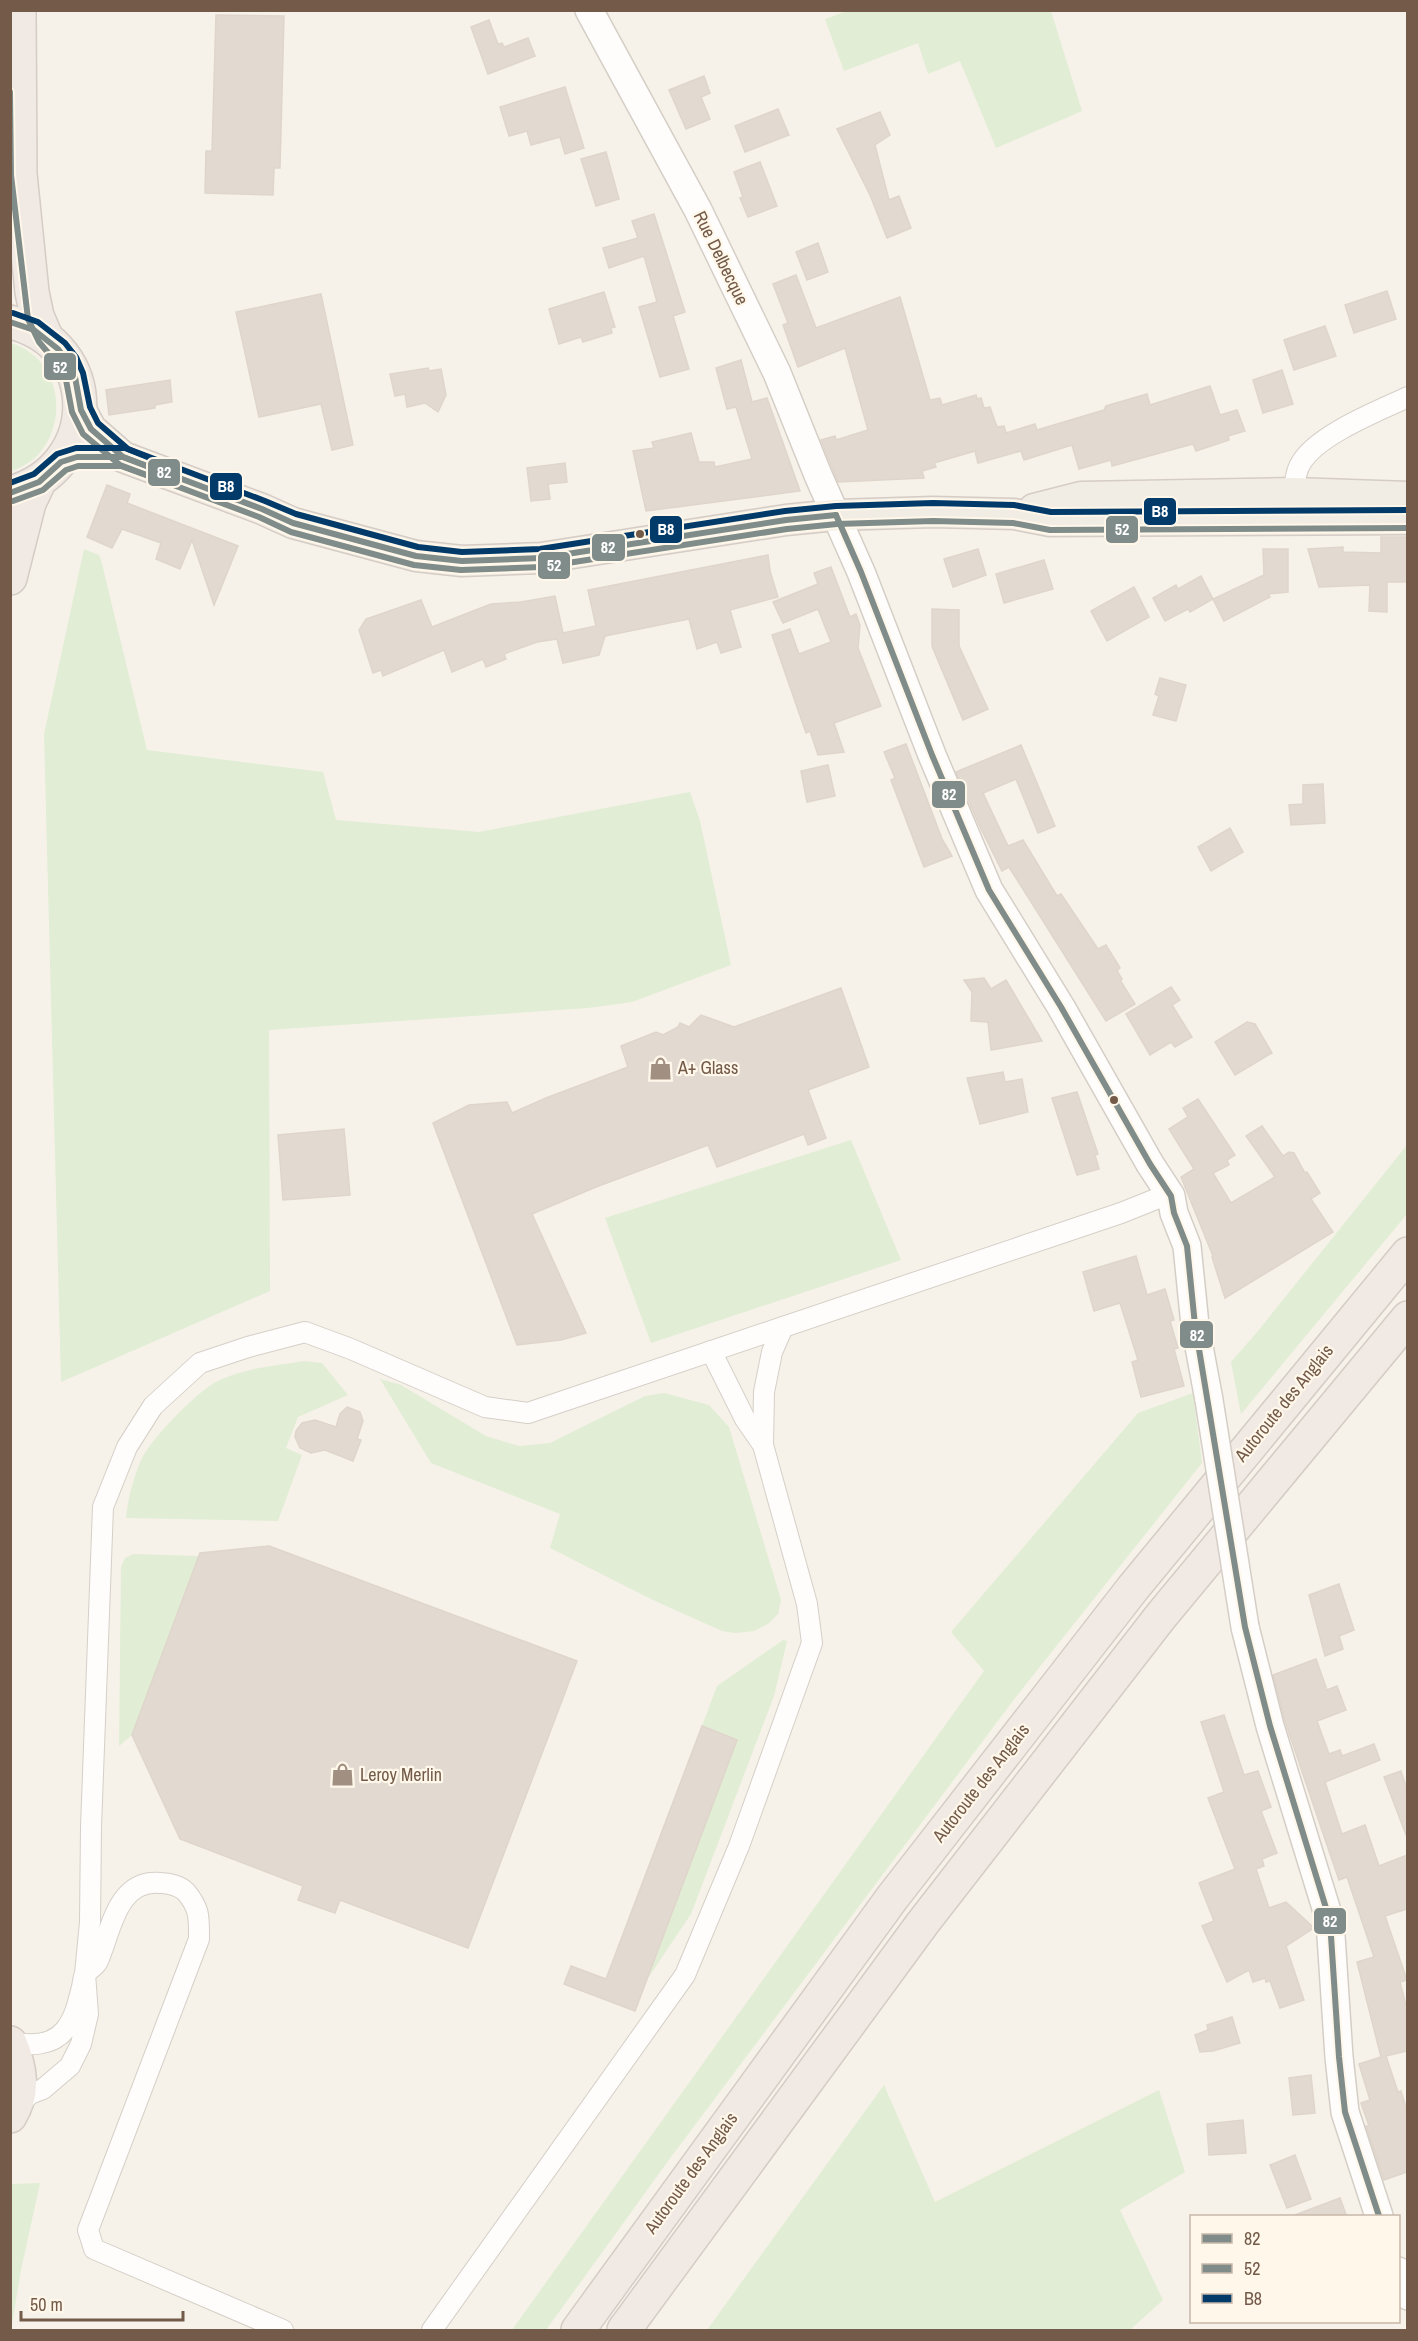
<svg xmlns="http://www.w3.org/2000/svg" width="1418" height="2341" font-family="'Archivo Narrow',sans-serif">
<style>
.green{fill:#e1edd4}
.building{fill:#e2dad1;stroke:#dfd5cb;stroke-width:1.5}
.lines{fill:none;stroke-linecap:round;stroke-linejoin:round}
.street-casing{stroke:#d5cfc7;stroke-width:22}
.secondary-casing{stroke:#d5cec6;stroke-width:30}
.primary-casing{stroke:#d5ccc5;stroke-width:33}
.highway-casing{stroke:#d5ccc5;stroke-width:36}
.street{stroke:#fefdfc;stroke-width:20}
.secondary{stroke:#fefdfc;stroke-width:27}
.primary{stroke:#f2ede4;stroke-width:30}
.highway{stroke:#f0e9e4;stroke-width:33}
.secondary-bridge-casing{stroke:#d5cec6;stroke-width:30;stroke-linecap:butt}
.secondary-bridge{stroke:#fefdfc;stroke-width:27}
.bus-1-casing{stroke:#fff7e9;stroke-width:10}
.bus-2-casing{stroke:#fff7e9;stroke-width:10}
.bus-3-casing{stroke:#fff7e9;stroke-width:10}
.bus-1{stroke:#808c89;stroke-width:6}
.bus-2{stroke:#808c89;stroke-width:6}
.bus-3{stroke:#023a6a;stroke-width:6}
.bus-dot{fill:#735a49;stroke:#fff7e9;stroke-width:2}
.labels{text-anchor:middle;stroke-width:4.5;stroke-linejoin:round;paint-order:stroke}
.street-label{font-size:18px;fill:#735a49;stroke:#fff7e9}
.poi-label{font-size:18px;fill:#735a49;stroke:#fff7e9;text-anchor:start}
.line-badge{stroke:#fff7e9;stroke-width:2}
.badge-label{font-size:16px;text-anchor:middle;font-weight:bold;fill:#fff}
</style>
<rect width="100%" height="100%" fill="#f6f2e9"/>
<g class="green">
<path d="M 847,11 L 1051,11 L 1082,111 L 996,148 L 960,61 L 928,74 L 918,43 L 844,71 L 825,19 Z"/>
<path d="M 10,343 C 72,360 71,453 11,471 Z"/>
<path d="M 84,549 L 99,555 L 101,560 L 147,750 L 323,772 L 336,820 L 479,832 L 690,792 L 700,821 L 731,965 L 632,1002 L 588,1008 L 269,1030 L 270,1291 L 61,1382 L 44,734 Z"/>
<path d="M 851,1140 L 901,1260 L 651,1343 L 605,1218 Z"/>
<path d="M 1407,1145 L 1407,1214 L 1241,1414 L 1231,1362 L 1258,1331 Z"/>
<path d="M 304,1361 L 322,1363 L 348,1395 L 298,1417 L 286,1448 L 302,1455 L 278,1521 L 126,1518 C 128,1498 133,1479 141,1460 C 151,1439 194,1395 214,1383 C 242,1368 274,1366 304,1361 Z"/>
<path d="M 380,1379 L 401,1385 L 486,1436 L 519,1446 L 550,1443 L 645,1396 L 664,1393 L 709,1405 L 729,1427 L 781,1600 L 778,1614 L 768,1624 L 754,1631 L 735,1633 L 722,1631 L 653,1600 L 550,1548 L 560,1514 L 431,1463 Z"/>
<path d="M 1193,1393 L 1202,1463 L 1015,1698 L 671,2157 L 546,2330 L 512,2330 L 984,1671 L 951,1632 L 1138,1413 Z"/>
<path d="M 133,1554 L 199,1556 L 132,1735 L 119,1746 L 121,1567 L 125,1558 Z"/>
<path d="M 783,1640 L 787,1641 L 774,1696 L 691,1914 L 646,1981 L 737,1740 L 702,1726 L 717,1686 Z"/>
<path d="M 884,2085 L 935,2202 L 1159,2090 L 1185,2172 L 1120,2210 L 1163,2300 L 1132,2328 L 1132,2330 L 707,2330 Z"/>
<path d="M 40,2183 L 21,2270 L 11,2330 L 11,2184 Z"/>
</g>
<g class="building">
<path d="M 216,15 L 284,16 L 280,168 L 274,168 L 273,195 L 205,193 L 206,151 L 212,151 Z"/>
<path d="M 489,20 L 498,44 L 502,43 L 504,47 L 528,38 L 535,56 L 488,74 L 471,27 Z"/>
<path d="M 704,76 L 710,93 L 701,97 L 710,119 L 686,129 L 669,90 Z"/>
<path d="M 565,87 L 584,148 L 565,154 L 560,137 L 531,145 L 527,131 L 509,136 L 500,107 Z"/>
<path d="M 778,109 L 789,135 L 745,152 L 735,126 Z"/>
<path d="M 880,112 L 890,135 L 875,145 L 889,200 L 899,196 L 911,228 L 887,238 L 870,195 L 837,129 Z"/>
<path d="M 606,152 L 619,199 L 596,206 L 581,159 Z"/>
<path d="M 760,162 L 777,206 L 748,217 L 740,198 L 743,197 L 734,172 Z"/>
<path d="M 654,214 L 685,312 L 673,316 L 689,369 L 660,377 L 639,307 L 657,302 L 644,256 L 609,268 L 603,248 L 638,238 L 632,221 Z"/>
<path d="M 818,243 L 828,272 L 807,280 L 796,252 Z"/>
<path d="M 796,275 L 816,328 L 900,297 L 930,400 L 940,398 L 942,405 L 976,395 L 977,399 L 981,398 L 984,408 L 990,407 L 997,427 L 1004,426 L 1006,433 L 1035,424 L 1037,430 L 1104,410 L 1106,406 L 1147,394 L 1150,405 L 1210,386 L 1220,415 L 1237,410 L 1245,431 L 1228,436 L 1229,440 L 1196,451 L 1193,444 L 1112,466 L 1111,460 L 1079,469 L 1072,445 L 1024,460 L 1021,451 L 978,463 L 975,451 L 934,463 L 936,467 L 922,471 L 924,478 L 838,482 L 821,440 L 835,436 L 836,440 L 868,430 L 845,348 L 798,367 L 783,325 L 788,323 L 773,284 Z"/>
<path d="M 1387,291 L 1396,319 L 1354,333 L 1345,305 Z"/>
<path d="M 604,292 L 615,327 L 611,328 L 612,333 L 583,342 L 581,337 L 559,344 L 549,309 Z"/>
<path d="M 321,294 L 353,445 L 332,450 L 321,404 L 259,417 L 236,312 Z"/>
<path d="M 1325,326 L 1336,356 L 1294,370 L 1284,340 Z"/>
<path d="M 741,360 L 752,402 L 767,398 L 800,491 L 646,511 L 633,451 L 654,448 L 652,442 L 691,433 L 699,462 L 714,462 L 715,467 L 752,459 L 736,407 L 727,409 L 716,368 Z"/>
<path d="M 428,368 L 429,371 L 441,369 L 446,395 L 438,412 L 425,403 L 407,407 L 405,394 L 395,396 L 390,374 Z"/>
<path d="M 1282,370 L 1293,404 L 1263,413 L 1253,380 Z"/>
<path d="M 170,380 L 172,402 L 155,405 L 155,408 L 109,415 L 106,390 Z"/>
<path d="M 565,463 L 567,482 L 548,484 L 550,499 L 531,501 L 527,468 Z"/>
<path d="M 107,485 L 130,494 L 127,503 L 238,546 L 214,605 L 192,540 L 180,569 L 156,559 L 161,543 L 122,529 L 112,548 L 87,537 Z"/>
<path d="M 1381,537 L 1407,537 L 1407,582 L 1387,582 L 1387,612 L 1369,611 L 1370,585 L 1319,587 L 1308,549 L 1343,547 L 1343,552 L 1381,553 Z"/>
<path d="M 978,549 L 986,575 L 953,587 L 944,559 Z"/>
<path d="M 1263,549 L 1288,549 L 1288,592 L 1268,594 L 1270,597 L 1224,621 L 1213,599 L 1264,575 Z"/>
<path d="M 768,555 L 770,571 L 778,597 L 730,610 L 741,647 L 721,653 L 717,642 L 697,649 L 689,619 L 605,636 L 599,655 L 563,663 L 557,639 L 537,642 L 504,654 L 506,659 L 486,667 L 483,659 L 452,672 L 444,650 L 383,676 L 381,670 L 373,673 L 359,630 L 366,619 L 421,600 L 432,627 L 491,604 L 521,602 L 555,596 L 563,633 L 596,626 L 588,590 Z"/>
<path d="M 1044,560 L 1053,589 L 1004,603 L 996,574 Z"/>
<path d="M 831,567 L 850,617 L 856,614 L 860,625 L 858,648 L 881,706 L 834,723 L 844,752 L 818,755 L 810,731 L 806,733 L 772,635 L 790,629 L 799,654 L 831,642 L 818,609 L 783,623 L 773,602 L 818,584 L 814,573 Z"/>
<path d="M 1201,576 L 1213,599 L 1190,612 L 1188,609 L 1165,621 L 1153,598 L 1176,585 L 1178,589 Z"/>
<path d="M 1134,587 L 1149,617 L 1107,641 L 1091,611 Z"/>
<path d="M 932,609 L 959,610 L 959,646 L 988,709 L 963,720 L 932,646 Z"/>
<path d="M 1160,678 L 1186,685 L 1176,721 L 1153,715 L 1159,696 L 1155,694 Z"/>
<path d="M 906,744 L 942,839 L 952,856 L 924,867 L 891,780 L 895,778 L 884,752 Z"/>
<path d="M 1021,745 L 1055,826 L 1038,833 L 1016,779 L 983,793 L 1008,846 L 1023,840 L 1057,896 L 1061,894 L 1098,949 L 1106,945 L 1120,968 L 1117,971 L 1122,979 L 1120,980 L 1135,1004 L 1106,1021 L 1009,867 L 1002,871 L 980,827 L 956,772 Z"/>
<path d="M 828,765 L 835,796 L 807,802 L 801,771 Z"/>
<path d="M 1323,784 L 1325,823 L 1291,825 L 1289,805 L 1303,804 L 1303,785 Z"/>
<path d="M 1230,828 L 1243,852 L 1211,871 L 1198,847 Z"/>
<path d="M 984,978 L 991,989 L 1006,980 L 1042,1041 L 991,1050 L 988,1022 L 971,1021 L 972,992 L 964,980 Z"/>
<path d="M 1171,987 L 1180,1000 L 1172,1005 L 1192,1037 L 1175,1047 L 1171,1042 L 1150,1055 L 1126,1014 Z"/>
<path d="M 841,988 L 869,1067 L 808,1090 L 826,1138 L 808,1145 L 804,1134 L 717,1167 L 708,1145 L 596,1187 L 532,1214 L 586,1333 L 561,1340 L 517,1345 L 433,1123 L 469,1105 L 507,1102 L 512,1113 L 546,1098 L 628,1067 L 621,1046 L 656,1032 L 663,1035 L 678,1027 L 680,1023 L 689,1027 L 701,1015 L 734,1027 Z"/>
<path d="M 1247,1022 L 1255,1024 L 1272,1053 L 1235,1075 L 1215,1042 Z"/>
<path d="M 1003,1072 L 1005,1082 L 1022,1079 L 1028,1112 L 980,1124 L 967,1078 Z"/>
<path d="M 1077,1092 L 1098,1154 L 1095,1155 L 1099,1169 L 1077,1175 L 1052,1098 Z"/>
<path d="M 1198,1099 L 1235,1155 L 1227,1160 L 1229,1165 L 1213,1173 L 1231,1203 L 1275,1177 L 1246,1136 L 1262,1126 L 1283,1156 L 1289,1152 L 1294,1153 L 1305,1173 L 1307,1172 L 1320,1193 L 1311,1199 L 1333,1232 L 1225,1298 L 1212,1257 L 1213,1256 L 1181,1177 L 1194,1169 L 1169,1129 L 1188,1117 L 1183,1108 Z"/>
<path d="M 344,1129 L 350,1195 L 283,1200 L 278,1135 Z"/>
<path d="M 1136,1256 L 1147,1295 L 1165,1289 L 1174,1320 L 1170,1321 L 1178,1348 L 1174,1349 L 1184,1386 L 1141,1397 L 1132,1362 L 1138,1360 L 1120,1303 L 1094,1311 L 1083,1272 Z"/>
<path d="M 347,1407 L 360,1412 L 363,1421 L 357,1439 L 361,1440 L 353,1461 L 325,1450 L 311,1453 L 300,1448 L 295,1437 L 296,1431 L 302,1423 L 315,1420 L 336,1427 L 340,1414 Z"/>
<path d="M 269,1546 L 577,1661 L 468,1948 L 340,1900 L 335,1913 L 298,1900 L 303,1886 L 180,1839 L 132,1735 L 200,1553 Z"/>
<path d="M 1339,1584 L 1354,1630 L 1339,1636 L 1343,1649 L 1325,1656 L 1309,1595 Z"/>
<path d="M 1316,1659 L 1327,1690 L 1337,1686 L 1346,1710 L 1317,1721 L 1329,1754 L 1340,1750 L 1342,1756 L 1374,1744 L 1380,1760 L 1325,1782 L 1342,1834 L 1365,1825 L 1379,1866 L 1407,1855 L 1407,1909 L 1385,1916 L 1407,1980 L 1400,1982 L 1407,2009 L 1407,2051 L 1386,2056 L 1398,2092 L 1401,2091 L 1407,2111 L 1407,2172 L 1384,2180 L 1366,2126 L 1369,2126 L 1361,2103 L 1370,2100 L 1359,2064 L 1381,2057 L 1357,1962 L 1374,1957 L 1347,1877 L 1339,1880 L 1328,1848 L 1285,1721 L 1273,1675 Z"/>
<path d="M 1224,1715 L 1244,1775 L 1258,1771 L 1271,1807 L 1261,1811 L 1277,1853 L 1262,1859 L 1264,1866 L 1256,1869 L 1269,1908 L 1286,1902 L 1314,1928 L 1286,1946 L 1304,2000 L 1280,2008 L 1270,1981 L 1266,1982 L 1265,1978 L 1253,1982 L 1249,1970 L 1227,1982 L 1202,1926 L 1214,1921 L 1199,1883 L 1235,1869 L 1208,1798 L 1224,1792 L 1201,1722 Z"/>
<path d="M 702,1726 L 737,1740 L 635,2011 L 564,1984 L 571,1966 L 606,1979 Z"/>
<path d="M 1401,1771 L 1407,1789 L 1407,1834 L 1406,1835 L 1384,1777 Z"/>
<path d="M 1232,2017 L 1240,2043 L 1213,2051 L 1200,2052 L 1195,2035 L 1208,2030 L 1207,2025 Z"/>
<path d="M 1311,2075 L 1315,2113 L 1293,2115 L 1289,2078 Z"/>
<path d="M 1243,2120 L 1246,2153 L 1209,2155 L 1207,2124 Z"/>
<path d="M 1295,2155 L 1311,2199 L 1287,2208 L 1270,2165 Z"/>
<path d="M 1340,2198 L 1347,2217 L 1296,2217 L 1295,2215 Z"/>
</g>
<g class="lines">
<defs>
<g id="street">
<path d="M 1294,504 C 1294,491 1294,474 1301,463 C 1317,435 1378,411 1408,397"/>
<path d="M 711,1351 L 745,1419 L 763,1445"/>
<path d="M 10,2042 C 29,2046 52,2046 65,2030 C 75,2018 78,2002 82,1987 C 83,1983 83,1977 85,1974 C 89,1969 95,1967 98,1961 C 111,1931 117,1878 161,1883 C 169,1883 180,1886 186,1892 C 200,1909 199,1917 199,1939 L 88,2230 L 94,2249 L 283,2330"/>
<path d="M 16,2108 L 30,2094 L 43,2089 L 70,2066 L 81,2044 L 88,2014 L 85,1974 L 90,1922 L 91,1827 L 103,1507 L 127,1447 L 153,1406 L 200,1363 L 248,1347 L 305,1332 L 351,1349 L 485,1407 L 528,1413 L 1121,1213 L 1156,1199 L 1171,1196"/>
<path d="M 432,2330 L 685,1975 L 739,1846 L 812,1643 L 807,1604 L 763,1445 L 764,1392 L 772,1352 L 783,1327"/>
</g>
<g id="secondary">
<path d="M 589,10 L 698,210 L 777,373 L 818,475 L 861,572 L 932,755 L 989,890 L 1061,1007 L 1150,1164 L 1171,1196 L 1174,1213 L 1187,1246 L 1195,1325 L 1209,1400"/>
<path d="M 1245,1627 L 1270,1726 L 1330,1921 L 1339,2057 L 1345,2112 L 1379,2216"/>
<path d="M 1398,2271 L 1408,2296"/>
</g>
<g id="primary">
<path d="M 81,410 L 91,429 L 123,457 L 262,509 L 293,523 L 416,556 L 462,561 L 541,558 L 786,520 L 836,515 L 933,512 L 1014,514 L 1050,521 L 1408,519"/>
<path d="M 1034,509 L 1081,497 L 1294,493 L 1408,497"/>
</g>
<g id="highway">
<path d="M 19,10 L 20,174 L 32,292 L 37,316 L 46,337"/>
<path d="M 10,322 C 104,344 102,468 10,493"/>
<path d="M 10,578 L 29,503 L 39,482"/>
<path d="M 10,2043 C 20,2067 25,2092 10,2116"/>
<path d="M 578,2330 L 892,1898 L 1133,1588 L 1408,1254"/>
<path d="M 624,2330 L 922,1924 L 1161,1616 L 1408,1318"/>
</g>
</defs>
<use href="#street" class="street-casing"/>
<use href="#secondary" class="secondary-casing"/>
<use href="#primary" class="primary-casing"/>
<use href="#highway" class="highway-casing"/>
<use href="#street" class="street"/>
<use href="#secondary" class="secondary"/>
<use href="#primary" class="primary"/>
<use href="#highway" class="highway"/>
<defs>
<path id="secondary-bridge" d="M 1209,1400 L 1245,1627"/>
</defs>
<use href="#secondary-bridge" class="secondary-bridge-casing"/>
<use href="#secondary-bridge" class="secondary-bridge"/>
<defs>
<g id="bus-1">
<path d="M 10,322 L 34,330 L 58,349 L 68,362 L 75,377 L 81,410 L 91,429 L 123,457 L 262,509 L 293,523 L 416,556 L 462,561 L 541,558 L 786,520 L 836,515"/>
<path d="M 10,493 L 39,482 L 61,462 L 77,457 L 123,457 L 157,470"/>
<path d="M 836,515 L 861,572 L 932,755 L 989,890 L 1061,1007 L 1150,1164 L 1171,1196 L 1174,1213 L 1187,1246 L 1195,1325 L 1245,1627 L 1270,1726 L 1330,1921 L 1339,2057 L 1345,2112 L 1379,2216"/>
</g>
<g id="bus-2">
<path d="M 10,92 L 11,175 L 28,319 L 39,342 L 60,367 L 66,380 L 72,412 L 83,434 L 120,465 L 259,517 L 291,532 L 414,565 L 461,570 L 542,567 L 787,529 L 837,524 L 933,521 L 1013,523 L 1050,530 L 1408,528"/>
<path d="M 13,501 L 43,490 L 66,470 L 78,466 L 121,466 L 154,478"/>
</g>
<g id="bus-3">
<path d="M 13,313 L 38,322 L 65,343 L 76,357 L 83,373 L 90,407 L 98,423 L 128,449 L 265,501 L 296,514 L 418,547 L 462,552 L 540,549 L 785,511 L 836,506 L 933,503 L 1014,505 L 1051,512 L 1408,510"/>
<path d="M 10,483 L 34,474 L 57,454 L 76,448 L 125,448 L 160,462"/>
</g>
</defs>
<use href="#bus-1" class="bus-1-casing"/>
<use href="#bus-2" class="bus-2-casing"/>
<use href="#bus-3" class="bus-3-casing"/>
<use href="#bus-1" class="bus-1"/>
<use href="#bus-2" class="bus-2"/>
<use href="#bus-3" class="bus-3"/>
</g>
<defs>
<symbol id="shop-bare" viewBox="-9 -9 18 18"><path d="M-5-2.5h2.3a2.7 3.5 0 0 1 5.4 0H5L5.5 6h-11ZM-1.5-2.5h3a1.5 2.3 0 0 0-3 0Z" fill="#a18f81" stroke="#fff7e9" stroke-width="2.5" paint-order="stroke"/></symbol>
</defs>
<g fill-rule="evenodd">
<use href="#shop-bare" x="644" y="1052" width="33" height="33"/>
<use href="#shop-bare" x="326" y="1758" width="33" height="33"/>
</g>
<g class="bus-dot">
<circle cx="640" cy="534" r="5"/>
<circle cx="1114" cy="1100" r="5"/>
</g>
<g class="labels">
<g class="street-label">
<text transform="translate(721 258) rotate(64)" y="6">Rue Delbecque</text>
<text transform="translate(1284 1403) rotate(-51)" y="6">Autoroute des Anglais</text>
<text transform="translate(981 1783) rotate(-52)" y="6">Autoroute des Anglais</text>
<text transform="translate(691 2173) rotate(-54)" y="6">Autoroute des Anglais</text>
</g>
<g class="poi-label">
<text x="678" y="1074">A+ Glass</text>
<text x="360" y="1781">Leroy Merlin</text>
</g>
</g>
<g class="line-badge">
<rect x="43" y="352" width="34" height="29" rx="6" fill="#808c89"/>
<rect x="147" y="458" width="34" height="29" rx="6" fill="#808c89"/>
<rect x="209" y="472" width="34" height="29" rx="6" fill="#023a6a"/>
<rect x="1143" y="497" width="34" height="29" rx="6" fill="#023a6a"/>
<rect x="649" y="515" width="34" height="29" rx="6" fill="#023a6a"/>
<rect x="1105" y="515" width="34" height="29" rx="6" fill="#808c89"/>
<rect x="591" y="533" width="35" height="29" rx="6" fill="#808c89"/>
<rect x="537" y="551" width="34" height="29" rx="6" fill="#808c89"/>
<rect x="931" y="780" width="35" height="29" rx="6" fill="#808c89"/>
<rect x="1179" y="1320" width="35" height="29" rx="6" fill="#808c89"/>
<rect x="1313" y="1907" width="34" height="28" rx="6" fill="#808c89"/>
</g>
<g class="badge-label">
<text x="60" y="373">52</text>
<text x="164" y="478">82</text>
<text x="226" y="492">B8</text>
<text x="1160" y="517">B8</text>
<text x="666" y="535">B8</text>
<text x="1122" y="535">52</text>
<text x="608" y="553">82</text>
<text x="554" y="571">52</text>
<text x="949" y="800">82</text>
<text x="1197" y="1341">82</text>
<text x="1330" y="1927">82</text>
</g>
<rect width="1418" height="2341" fill="none" stroke="#735a49" stroke-width="24"/>
<rect x="1190" y="2215" width="210" height="108" fill="#fff7e9" stroke="#c7b8a9" stroke-width="1.5"/>
<rect x="1202" y="2234" width="30" height="9" fill="#808c89" stroke="#c7b8a9" stroke-width="1.5"/>
<text x="1244" y="2245" font-size="18" fill="#735a49">82</text>
<rect x="1202" y="2264" width="30" height="9" fill="#808c89" stroke="#c7b8a9" stroke-width="1.5"/>
<text x="1244" y="2275" font-size="18" fill="#735a49">52</text>
<rect x="1202" y="2294" width="30" height="9" fill="#023a6a" stroke="#c7b8a9" stroke-width="1.5"/>
<text x="1244" y="2305" font-size="18" fill="#735a49">B8</text>
<path d="M21 2311v9h162v-9" fill="none" stroke="#735a49" stroke-width="3"/>
<text x="30" y="2311" font-size="18" fill="#735a49" stroke="#fff7e9" stroke-width="4.5" paint-order="stroke">50 m</text>
</svg>
